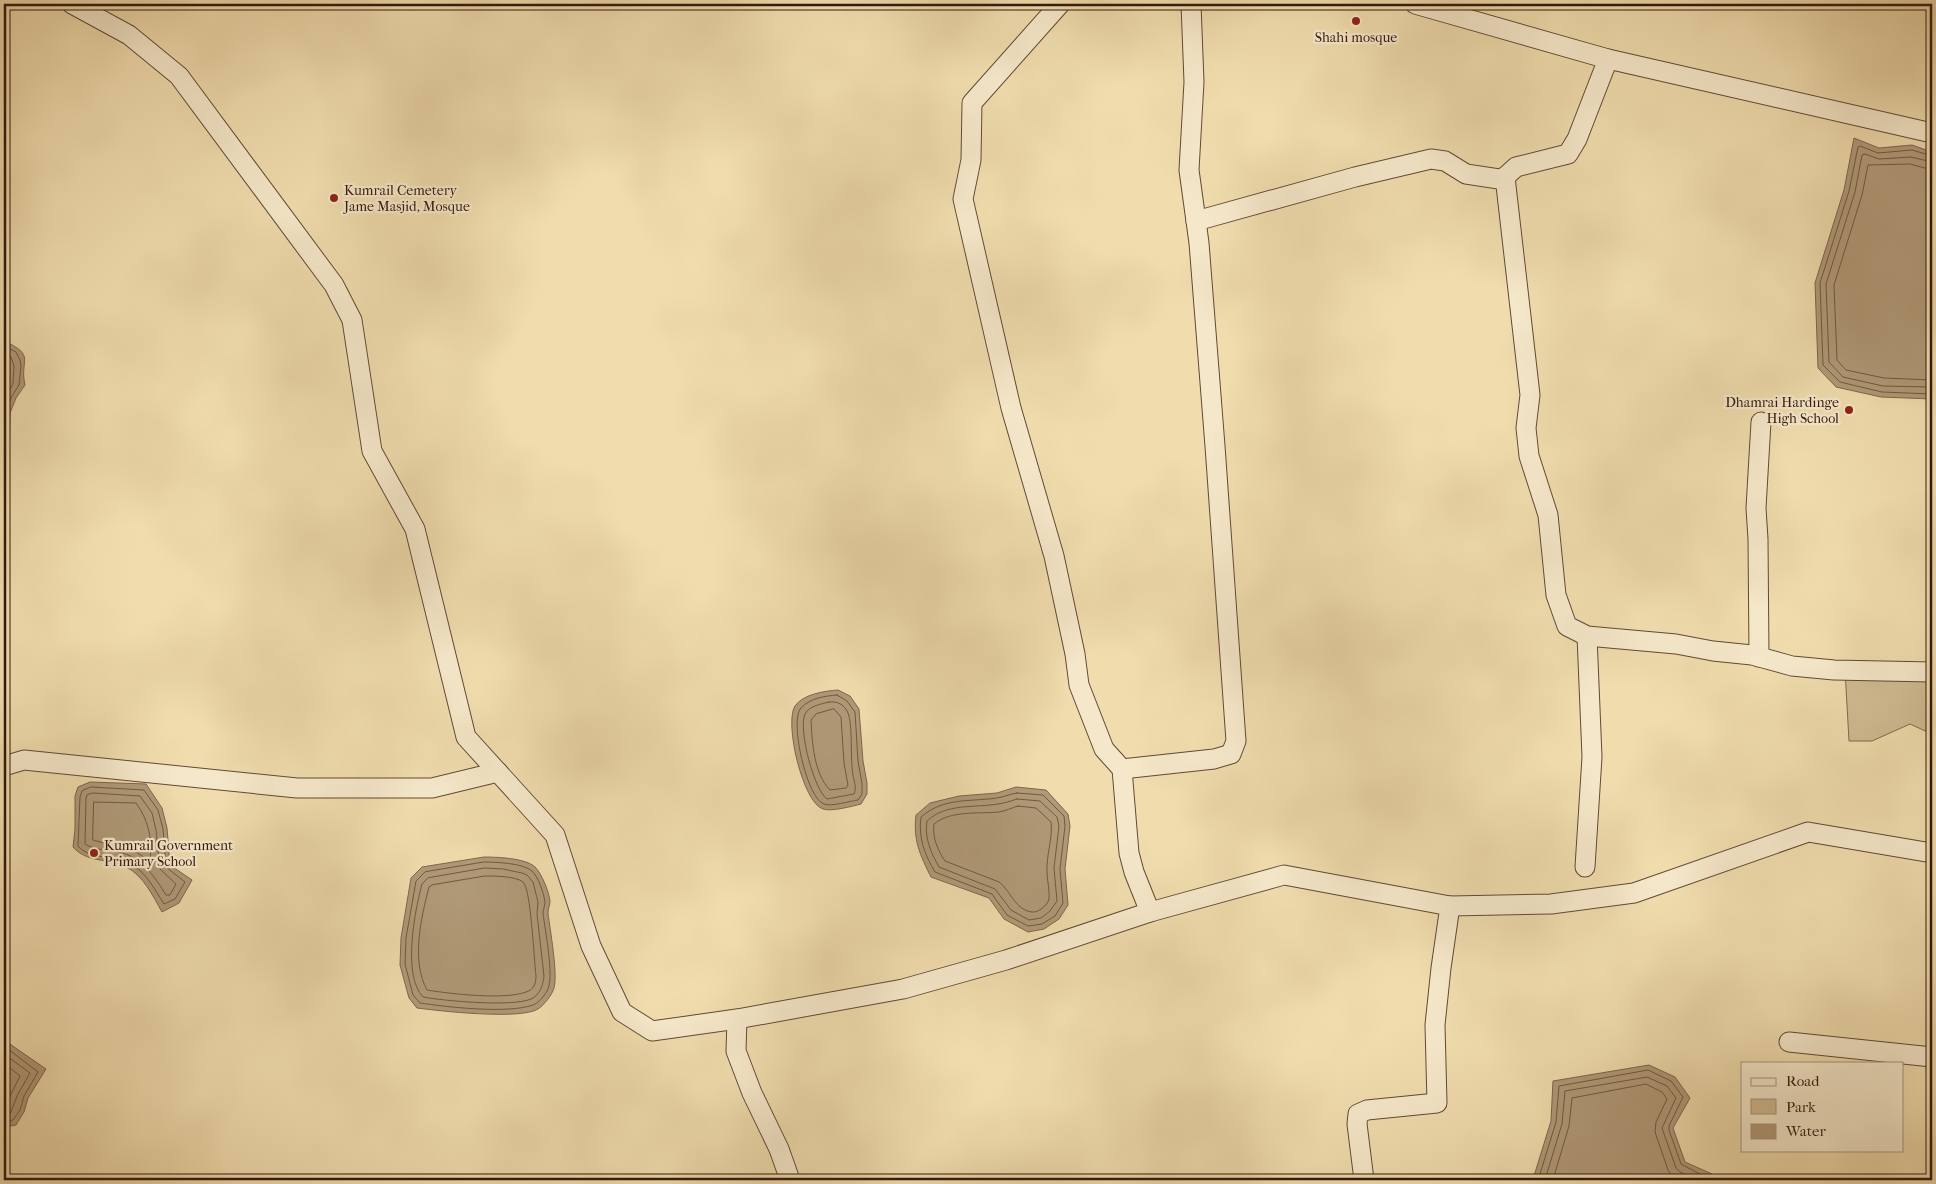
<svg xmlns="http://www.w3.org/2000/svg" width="1936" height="1184" font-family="'IM FELL French Canon',serif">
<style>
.green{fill:#d0bb92;stroke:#826a50}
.water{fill:#b09977;stroke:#7e654d}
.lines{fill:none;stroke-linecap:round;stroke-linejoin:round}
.shore{stroke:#725842;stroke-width:1}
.minor-casing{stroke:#624935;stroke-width:21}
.minor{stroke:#f5e8ca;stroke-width:19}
.poi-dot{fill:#8f2418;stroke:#f5e8ca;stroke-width:2}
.labels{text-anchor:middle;stroke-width:4.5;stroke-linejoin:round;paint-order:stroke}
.poi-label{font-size:14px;fill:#33180d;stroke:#f5e8ca;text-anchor:start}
</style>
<rect width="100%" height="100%" fill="#f0dcad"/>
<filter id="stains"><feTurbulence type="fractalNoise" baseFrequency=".004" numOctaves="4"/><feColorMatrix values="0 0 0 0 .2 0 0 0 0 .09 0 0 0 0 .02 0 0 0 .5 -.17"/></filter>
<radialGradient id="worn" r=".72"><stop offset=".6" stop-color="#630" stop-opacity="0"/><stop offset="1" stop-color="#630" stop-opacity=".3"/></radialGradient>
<path class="green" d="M 1845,670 L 1932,677 L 1932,734 L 1910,724 L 1872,741 L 1849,741 Z"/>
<g class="water">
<path d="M 1854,138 L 1879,148 L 1912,145 L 1932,152 L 1932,399 L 1881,397 L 1836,387 L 1818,368 L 1815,283 L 1844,190 Z"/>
<path d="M 4,341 C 37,356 19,359 25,385 L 16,398 L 10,413 L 9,473 L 5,492 L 9,502 L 8,516 L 4,526 Z"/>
<path d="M 838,690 L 850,696 L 859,709 L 863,761 L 867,783 L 867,794 L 861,804 C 853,806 831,812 823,809 C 803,803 784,723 795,706 C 803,694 825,691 838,690 Z"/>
<path d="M 90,782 L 146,784 L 162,808 L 167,828 L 170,865 L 192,880 L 179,903 L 162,912 C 153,896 143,875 126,867 C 108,858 87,863 73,847 L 75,829 L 75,796 L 78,787 Z"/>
<path d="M 1016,787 L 1046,790 L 1068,814 L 1070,826 L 1065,869 L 1068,905 L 1059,919 L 1044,929 L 1028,932 L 1004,919 L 989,898 L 931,877 C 920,855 913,840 916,815 L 930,803 L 959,796 L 997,793 Z"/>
<path d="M 484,857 C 496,857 526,858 535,867 C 542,874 549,892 550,901 C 550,905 548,909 548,913 C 550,930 558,973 554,988 C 552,995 544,1005 538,1009 C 520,1020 440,1011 417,1008 L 409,998 L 400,965 L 401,938 L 411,878 L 422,867 Z"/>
<path d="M 4,1040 L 46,1069 L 28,1098 L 24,1112 L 16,1125 L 4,1127 Z"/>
<path d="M 1649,1065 L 1675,1077 L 1690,1098 L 1673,1128 L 1685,1162 L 1712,1174 L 1709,1180 L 1538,1180 L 1534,1176 L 1551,1121 L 1553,1081 Z"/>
</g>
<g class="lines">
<g class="shore">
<path d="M 1932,156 L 1912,150 L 1878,153 L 1860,146 L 1858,147 L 1849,191 L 1820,283 L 1823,365 L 1840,382 L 1882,392 L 1932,394"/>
<path d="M 1932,162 L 1911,157 L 1879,159 L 1865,154 L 1862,155 L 1855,192 L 1826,284 L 1829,362 L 1843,377 L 1883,386 L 1932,387"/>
<path d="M 1932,170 L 1910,164 L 1868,165 L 1862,195 L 1834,285 L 1837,360 L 1846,370 L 1884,378 L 1932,380"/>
<path d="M 4,346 L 16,352 L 20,360 L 21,366 L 19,385 L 12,396 L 5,413 L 4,475"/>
<path d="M 4,353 L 11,357 L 14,366 L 13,384 L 4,399"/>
<path d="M 837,695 L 847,701 L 855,712 L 858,761 L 862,784 L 862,794 L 858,800 C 850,801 831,807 824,804 C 807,799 789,720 801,708 C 810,698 825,696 837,695 Z"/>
<path d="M 829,702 C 837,701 844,704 848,713 C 853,725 850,759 853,775 C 854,782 857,787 854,794 L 827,799 C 814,790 798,729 805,714 C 809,706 821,704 829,702 Z"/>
<path d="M 834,709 L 841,717 L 844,763 L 848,785 L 846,788 L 830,790 C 814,774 812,742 811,720 L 816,714 Z"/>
<path d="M 91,787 L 144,790 L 158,810 L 163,829 L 166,867 L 185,882 L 175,899 L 164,904 C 155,890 145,870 129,863 C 114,855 90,860 78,846 L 80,797 L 82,791 Z"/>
<path d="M 93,793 L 140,796 L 152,813 L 156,830 L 160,869 L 176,884 L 170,895 L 166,895 C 155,877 141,856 118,852 C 108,850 94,850 85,844 L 86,798 L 87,795 Z"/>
<path d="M 1017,793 L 1043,795 L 1064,816 L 1065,826 L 1060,869 L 1063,903 L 1055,916 L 1042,924 L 1028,926 L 1007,915 L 992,894 L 935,872 C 925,855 918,838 921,817 C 944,797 970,802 997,798 C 1004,797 1010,794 1017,793 Z"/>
<path d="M 1017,799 L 1040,801 L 1057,817 L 1059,826 L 1054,868 L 1057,901 L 1050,911 L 1041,918 L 1029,920 L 1011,910 L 995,889 L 939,867 C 931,853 924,837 927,821 C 946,803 974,808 998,804 C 1005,803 1011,801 1017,799 Z"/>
<path d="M 94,802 L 136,803 C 148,819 153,840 150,859 L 147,860 C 131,845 113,846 93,840 Z"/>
<path d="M 1018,806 L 1036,808 L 1051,822 C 1053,838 1046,856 1047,872 C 1047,880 1050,891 1049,899 C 1048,905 1038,913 1032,912 C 1015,910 1011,891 999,882 L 945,861 C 938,851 932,837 934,824 C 951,810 979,814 999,812 C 1005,811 1012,808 1018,806 Z"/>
<path d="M 484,862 C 495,862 523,863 532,871 C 538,876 544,894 545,902 C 545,906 543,910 543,913 C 545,930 554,975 548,989 C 546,994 539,1003 533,1005 C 507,1014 447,1007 420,1003 L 413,995 L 405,964 L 406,938 L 416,881 L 425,872 Z"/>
<path d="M 485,868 L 503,869 L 522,873 L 527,875 L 533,882 L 538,902 L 537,914 L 544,976 C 543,985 540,995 531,999 C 513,1007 444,1001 423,997 C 402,975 415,910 422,884 L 428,878 Z"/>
<path d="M 485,876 C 494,876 516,876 523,882 C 531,888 534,961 536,976 C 536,983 534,990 526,992 C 505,1000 451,994 427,990 C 411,961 421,918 429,887 L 432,885 Z"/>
<path d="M 4,1046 L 38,1072 L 24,1096 L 20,1110 L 13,1120 L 4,1122"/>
<path d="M 4,1054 L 30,1073 L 18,1094 L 10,1114 L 4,1116"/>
<path d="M 4,1063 L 20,1076 L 4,1108"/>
<path d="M 1541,1180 L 1540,1174 L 1556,1122 L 1559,1086 L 1648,1070 L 1671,1081 L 1683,1097 L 1669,1126 L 1669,1130 L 1681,1164 L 1704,1176 L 1705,1180"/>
<path d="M 1548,1180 L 1547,1173 L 1562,1124 L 1565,1091 L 1647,1077 L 1667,1086 L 1676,1098 L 1662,1128 L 1676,1168 L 1680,1172 L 1698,1180"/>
<path d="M 1555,1180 L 1555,1173 L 1569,1126 L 1572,1098 L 1646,1084 L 1662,1092 L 1667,1099 L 1656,1122 L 1655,1132 L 1668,1170 L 1673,1177 L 1680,1180"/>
</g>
<defs>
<g id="minor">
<path d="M 72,4 L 129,35 L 179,76 L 334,285 L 352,320 L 372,451 L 415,529 L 466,737 L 555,835 L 591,946 L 622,1012 L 652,1031 L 737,1019 L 903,989 L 1006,960 L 1150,912 L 1284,875 L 1450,906 L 1551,904 L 1634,893 L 1808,832 L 1932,853"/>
<path d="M 1060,4 L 972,103 L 971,160 L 963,199 L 1011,408 L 1054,556 L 1075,654 L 1079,685 L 1104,749 L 1122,769 L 1129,853 L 1134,872 L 1150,912"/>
<path d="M 1415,4 L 1608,59 L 1932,133"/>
<path d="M 1505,177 L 1530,395 L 1526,428 L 1529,456 L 1548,515 L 1556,595 L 1567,626 L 1587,636 L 1676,644 L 1713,651 L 1752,655 L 1792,666 L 1834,670 L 1932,672"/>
<path d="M 1196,221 L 1355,177 L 1431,159 L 1445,161 L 1466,174 L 1499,179 L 1505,177 L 1516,167 L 1568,154 L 1577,139 L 1608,59"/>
<path d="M 1759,657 L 1758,539 L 1756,508 L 1761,422"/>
<path d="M 4,766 L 24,760 L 297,788 L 432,788 L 498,772"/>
<path d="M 1122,769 L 1214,759 L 1231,754 L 1236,741 L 1215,446 L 1199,243 L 1189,170 L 1194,82 L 1191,4"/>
<path d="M 1585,867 L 1592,757 L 1587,636"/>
<path d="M 737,1019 L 736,1051 L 752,1093 L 779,1149 L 790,1180"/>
<path d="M 1789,1042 L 1932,1057"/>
<path d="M 1364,1180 L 1357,1124 L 1358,1114 L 1367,1110 L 1437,1103 L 1435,1025 L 1441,968 L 1450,906"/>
</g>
</defs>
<use href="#minor" class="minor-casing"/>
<use href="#minor" class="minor"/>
</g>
<g class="poi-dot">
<circle cx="1356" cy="21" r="5"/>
<circle cx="334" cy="198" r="5"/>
<circle cx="1849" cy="410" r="5"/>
<circle cx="94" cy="853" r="5"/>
</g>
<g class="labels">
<g class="poi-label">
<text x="1356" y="42" text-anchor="middle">Shahi mosque</text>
<text x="344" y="195">Kumrail Cemetery<tspan x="344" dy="16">Jame Masjid, Mosque</tspan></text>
<text x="1839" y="407" text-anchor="end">Dhamrai Hardinge<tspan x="1839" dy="16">High School</tspan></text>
<text x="104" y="850">Kumrail Government<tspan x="104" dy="16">Primary School</tspan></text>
</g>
</g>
<rect width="1936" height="1184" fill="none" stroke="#f0dcad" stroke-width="20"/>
<rect x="5" y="5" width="1926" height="1174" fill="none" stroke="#33180d" stroke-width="2.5"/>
<rect x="10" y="10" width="1916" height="1164" fill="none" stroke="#33180d"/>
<rect x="1741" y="1062" width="162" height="90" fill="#f5e8ca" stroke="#a7957e"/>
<rect x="1751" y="1078" width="25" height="8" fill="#f5e8ca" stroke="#a7957e"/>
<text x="1786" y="1086" font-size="15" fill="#33180d">Road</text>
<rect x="1751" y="1099" width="25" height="15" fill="#d0bb92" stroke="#a7957e"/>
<text x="1786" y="1112" font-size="15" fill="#33180d">Park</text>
<rect x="1751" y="1124" width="25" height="15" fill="#b09977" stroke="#a7957e"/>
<text x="1786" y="1136" font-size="15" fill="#33180d">Water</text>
<rect width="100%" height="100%" filter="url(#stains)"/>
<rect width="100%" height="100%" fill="url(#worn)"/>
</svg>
